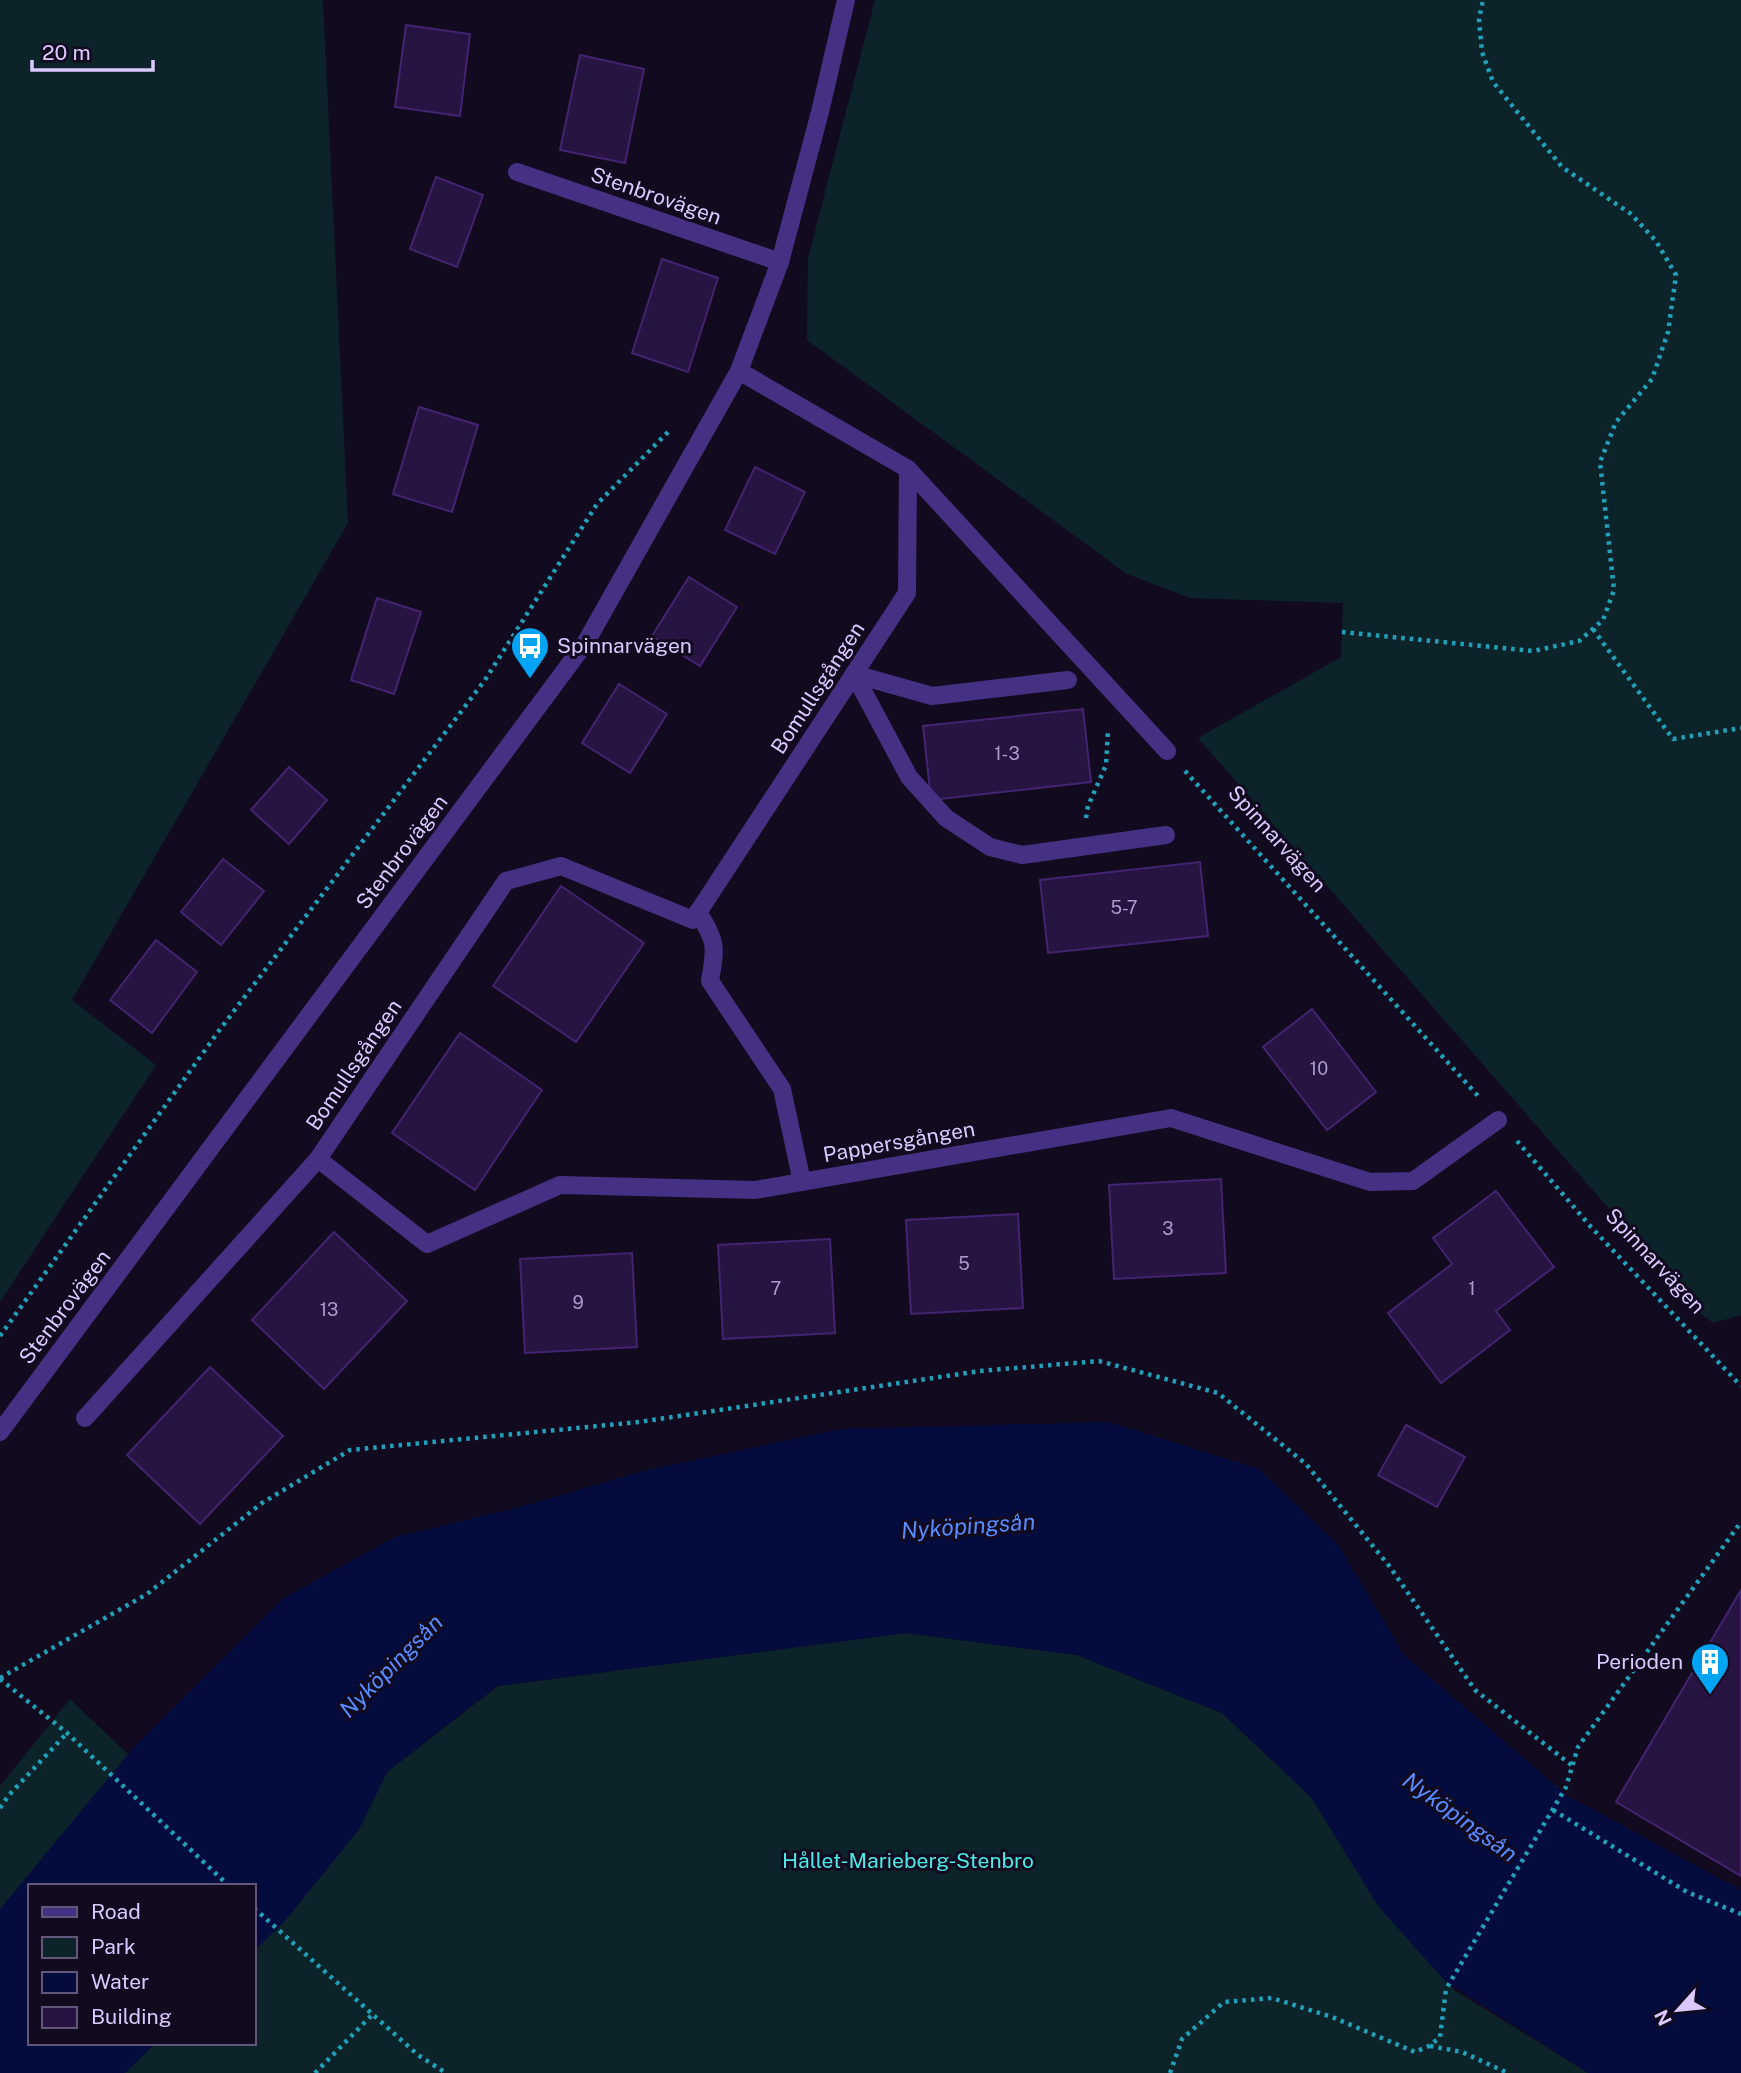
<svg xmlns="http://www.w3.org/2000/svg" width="1741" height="2073" font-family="'Public Sans',sans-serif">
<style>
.green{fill:#0c2429;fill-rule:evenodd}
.water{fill:#040c3e}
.building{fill:#271442;stroke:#442370;stroke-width:2}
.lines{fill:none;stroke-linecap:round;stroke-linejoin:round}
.path{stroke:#20a1ba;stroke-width:4.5;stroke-dasharray:3.5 5;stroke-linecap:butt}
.service{stroke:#463083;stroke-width:18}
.minor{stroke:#463083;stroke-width:18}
.tertiary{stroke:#463083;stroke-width:18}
.labels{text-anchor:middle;stroke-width:6;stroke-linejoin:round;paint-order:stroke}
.number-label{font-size:18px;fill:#ad9bd0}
.street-label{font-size:21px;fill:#dac8ff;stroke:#120a1f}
.poi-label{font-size:21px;fill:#dac8ff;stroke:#120a1f;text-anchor:start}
.park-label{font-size:21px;fill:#48ebe7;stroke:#120a1f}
.water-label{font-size:23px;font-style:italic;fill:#568aff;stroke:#120a1f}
</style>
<rect width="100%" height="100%" fill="#120a1f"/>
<g class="green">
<path d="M 0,0 L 323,0 L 348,523 L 72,1000 L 156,1065 L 0,1302 Z"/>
<path d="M 875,0 L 1741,0 L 1741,1315 L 1713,1323 L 1701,1314 L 1198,738 L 1341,657 L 1343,603 L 1190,598 L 1127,574 L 807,340 L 808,258 Z"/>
<path d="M 906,1633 L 1077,1655 L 1222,1713 L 1311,1797 L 1379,1907 L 1456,1991 L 1588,2073 L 0,2073 L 0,1786 L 70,1699 L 284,1903 L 358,1831 L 387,1772 L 498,1686 ZM 30,1886 L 254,1886 L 254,2043 L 30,2043 Z"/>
</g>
<path class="water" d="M 1109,1422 L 1259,1469 L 1339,1546 L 1404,1655 L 1568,1796 L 1741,1890 L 1741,2073 L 1588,2073 L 1445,1981 L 1379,1907 L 1311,1797 L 1222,1713 L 1077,1655 L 906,1633 L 497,1686 L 387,1772 L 358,1831 L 284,1922 L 254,1951 L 254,1886 L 30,1886 L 30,2043 L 156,2043 L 125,2073 L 0,2073 L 0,1909 L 134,1747 L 285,1597 L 395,1537 L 520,1507 L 643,1471 L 840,1429 Z"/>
<g class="building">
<path d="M 406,25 L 470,34 L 460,116 L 395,107 Z"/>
<path d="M 580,55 L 644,69 L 625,163 L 560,150 Z"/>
<path d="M 436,177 L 483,195 L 457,267 L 410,249 Z"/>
<path d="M 662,259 L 718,278 L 688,372 L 632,353 Z"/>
<path d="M 419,407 L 478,425 L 452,512 L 393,494 Z"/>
<path d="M 755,467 L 805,492 L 775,554 L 725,530 Z"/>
<path d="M 689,577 L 737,607 L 700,666 L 652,636 Z"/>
<path d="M 377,598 L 421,612 L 394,694 L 351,680 Z"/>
<path d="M 619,684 L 667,714 L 630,773 L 582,743 Z"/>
<path d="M 1083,709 L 1091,782 L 931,800 L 923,726 Z"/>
<path d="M 289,767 L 327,800 L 289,844 L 251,810 Z"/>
<path d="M 223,859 L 264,891 L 221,945 L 181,912 Z"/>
<path d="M 1200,862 L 1208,936 L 1048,953 L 1040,880 Z"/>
<path d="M 561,886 L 644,943 L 576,1042 L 493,986 Z"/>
<path d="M 156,940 L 197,972 L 152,1033 L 110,1000 Z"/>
<path d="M 1312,1009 L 1376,1092 L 1327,1130 L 1263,1047 Z"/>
<path d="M 460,1033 L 542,1090 L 475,1190 L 392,1133 Z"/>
<path d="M 1221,1179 L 1226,1273 L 1114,1279 L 1109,1185 Z"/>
<path d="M 1496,1191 L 1554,1267 L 1496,1311 L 1510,1330 L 1441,1383 L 1388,1313 L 1452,1264 L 1433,1238 Z"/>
<path d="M 1018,1214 L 1023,1308 L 911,1314 L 906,1220 Z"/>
<path d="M 334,1232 L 407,1301 L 324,1389 L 252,1320 Z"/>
<path d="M 830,1239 L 835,1333 L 723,1339 L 718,1245 Z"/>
<path d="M 632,1253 L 637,1347 L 525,1353 L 520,1259 Z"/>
<path d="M 210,1367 L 283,1436 L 200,1524 L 127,1455 Z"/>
<path d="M 1406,1425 L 1465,1457 L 1437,1507 L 1378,1475 Z"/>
<path d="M 1741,1590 L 1741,1876 L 1616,1802 Z"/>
</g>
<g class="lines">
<g class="path">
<path d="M 1593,629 L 1673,739 L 1741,728"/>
<path d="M 1342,632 L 1533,651 L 1579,641 L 1603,620 L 1614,590 L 1600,462 L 1616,422 L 1652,379 L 1668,332 L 1676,275 L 1656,241 L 1631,214 L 1562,167 L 1493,82 L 1482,52 L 1479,19 L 1483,0"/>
<path d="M 1185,771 L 1479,1097"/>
<path d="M 1086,818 L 1088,806 L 1106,765 L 1108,730"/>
<path d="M 1517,1141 L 1591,1227 L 1741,1386"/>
<path d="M 0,1336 L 218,1032 L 485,680 L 597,504 L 668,432"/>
<path d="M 0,1678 L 147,1594 L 262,1503 L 350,1450 L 639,1422 L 980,1371 L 1099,1361 L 1218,1393 L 1306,1464 L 1390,1567 L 1475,1690 L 1574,1767"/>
<path d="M 0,1679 L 67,1733 L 229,1886"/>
<path d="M 0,1808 L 9,1795 L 67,1733"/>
<path d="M 1553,1810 L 1687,1892 L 1741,1914"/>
<path d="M 254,1908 L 418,2055 L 446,2073"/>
<path d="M 1430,2046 L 1462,2052 L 1508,2073"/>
<path d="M 315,2073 L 372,2015"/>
<path d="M 1170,2073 L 1182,2039 L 1224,2002 L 1272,1998 L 1332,2017 L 1415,2052 L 1429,2046 L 1440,2037 L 1446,1989 L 1566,1787 L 1578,1747 L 1741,1522"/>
</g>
<g class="service">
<path d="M 854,674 L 909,777 L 946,818 L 990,847 L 1022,855 L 1166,835"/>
<path d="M 854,674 L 932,696 L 1068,680"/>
<path d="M 698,912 C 717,943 716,946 710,981 L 782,1089 L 802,1182"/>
</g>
<g class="minor">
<path d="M 517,172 L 780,262"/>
<path d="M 739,371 L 908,469 L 1167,751"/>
<path d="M 318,1159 L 427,1244 L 560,1185 L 755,1190 L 1171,1118 L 1370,1182 L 1413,1181 L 1498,1120"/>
<path d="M 85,1418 L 318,1159 L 506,881 L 561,866 L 693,920 L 907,593 L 908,469"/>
</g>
<path class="tertiary" d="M 0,1432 L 586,642 L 739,371 L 780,262 L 820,112 L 846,0"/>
</g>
<defs>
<symbol id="bus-pin" viewBox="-11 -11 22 30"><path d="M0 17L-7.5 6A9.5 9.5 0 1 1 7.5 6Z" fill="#00a4f3" stroke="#120a1f"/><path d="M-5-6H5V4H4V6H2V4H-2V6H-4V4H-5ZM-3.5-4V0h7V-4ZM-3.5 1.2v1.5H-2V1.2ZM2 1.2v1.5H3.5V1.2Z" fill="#fff"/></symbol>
<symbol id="building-pin" viewBox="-11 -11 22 30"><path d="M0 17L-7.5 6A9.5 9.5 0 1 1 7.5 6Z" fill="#00a4f3" stroke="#120a1f"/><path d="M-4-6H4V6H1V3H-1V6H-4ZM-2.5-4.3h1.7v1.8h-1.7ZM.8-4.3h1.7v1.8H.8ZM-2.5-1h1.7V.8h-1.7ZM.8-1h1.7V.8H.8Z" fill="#fff"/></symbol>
</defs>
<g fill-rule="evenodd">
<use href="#bus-pin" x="508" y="624" width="44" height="60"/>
<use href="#building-pin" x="1688" y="1640" width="44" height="60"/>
</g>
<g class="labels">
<g class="number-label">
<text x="1007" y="760">1-3</text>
<text x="1124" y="914">5-7</text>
<text x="1319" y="1075">10</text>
<text x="1168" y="1235">3</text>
<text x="964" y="1270">5</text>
<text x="776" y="1295">7</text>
<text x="1472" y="1295">1</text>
<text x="578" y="1309">9</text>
<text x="329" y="1316">13</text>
</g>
<g class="street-label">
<text transform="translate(656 196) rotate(19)" y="7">Stenbrovägen</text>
<text transform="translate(818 688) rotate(-57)" y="7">Bomullsgången</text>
<text transform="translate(1277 839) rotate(48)" y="7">Spinnarvägen</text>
<text transform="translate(402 852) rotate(-53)" y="7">Stenbrovägen</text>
<text transform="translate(354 1065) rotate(-56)" y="7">Bomullsgången</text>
<text transform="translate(899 1142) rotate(-10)" y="7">Pappersgången</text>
<text transform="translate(1655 1261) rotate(47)" y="7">Spinnarvägen</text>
<text transform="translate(65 1307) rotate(-53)" y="7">Stenbrovägen</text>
</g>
<g class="poi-label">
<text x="557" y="653">Spinnarvägen</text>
<text x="1683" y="1669" text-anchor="end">Perioden</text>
</g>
<g class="park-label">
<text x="908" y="1868">Hållet-Marieberg-Stenbro</text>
</g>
<g class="water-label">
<text transform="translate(968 1526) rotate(-4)" y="8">Nyköpingsån</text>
<text transform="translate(391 1666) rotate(-45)" y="8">Nyköpingsån</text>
<text transform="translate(1460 1817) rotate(36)" y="8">Nyköpingsån</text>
</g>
</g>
<rect x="28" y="1884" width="228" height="161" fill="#120a1f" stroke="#625679" stroke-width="2"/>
<rect x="42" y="1907" width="35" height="10" fill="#463083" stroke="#625679" stroke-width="2"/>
<text x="91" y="1919" font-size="21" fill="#dac8ff">Road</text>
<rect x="42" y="1937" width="35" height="21" fill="#0c2429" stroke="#625679" stroke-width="2"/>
<text x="91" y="1954" font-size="21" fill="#dac8ff">Park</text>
<rect x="42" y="1972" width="35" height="21" fill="#040c3e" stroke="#625679" stroke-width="2"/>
<text x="91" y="1989" font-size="21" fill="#dac8ff">Water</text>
<rect x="42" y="2007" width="35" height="21" fill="#271442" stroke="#625679" stroke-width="2"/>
<text x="91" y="2024" font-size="21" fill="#dac8ff">Building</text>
<g transform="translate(1678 2010) rotate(243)" stroke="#120a1f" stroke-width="5" paint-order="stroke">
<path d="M0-5L12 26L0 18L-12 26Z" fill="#dac8ff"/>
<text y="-10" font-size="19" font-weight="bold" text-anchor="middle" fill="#dac8ff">N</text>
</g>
<path d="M32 60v10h121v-10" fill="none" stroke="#dac8ff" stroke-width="3.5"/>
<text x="42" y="60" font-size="21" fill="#dac8ff" stroke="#120a1f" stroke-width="5" paint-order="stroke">20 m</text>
</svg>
